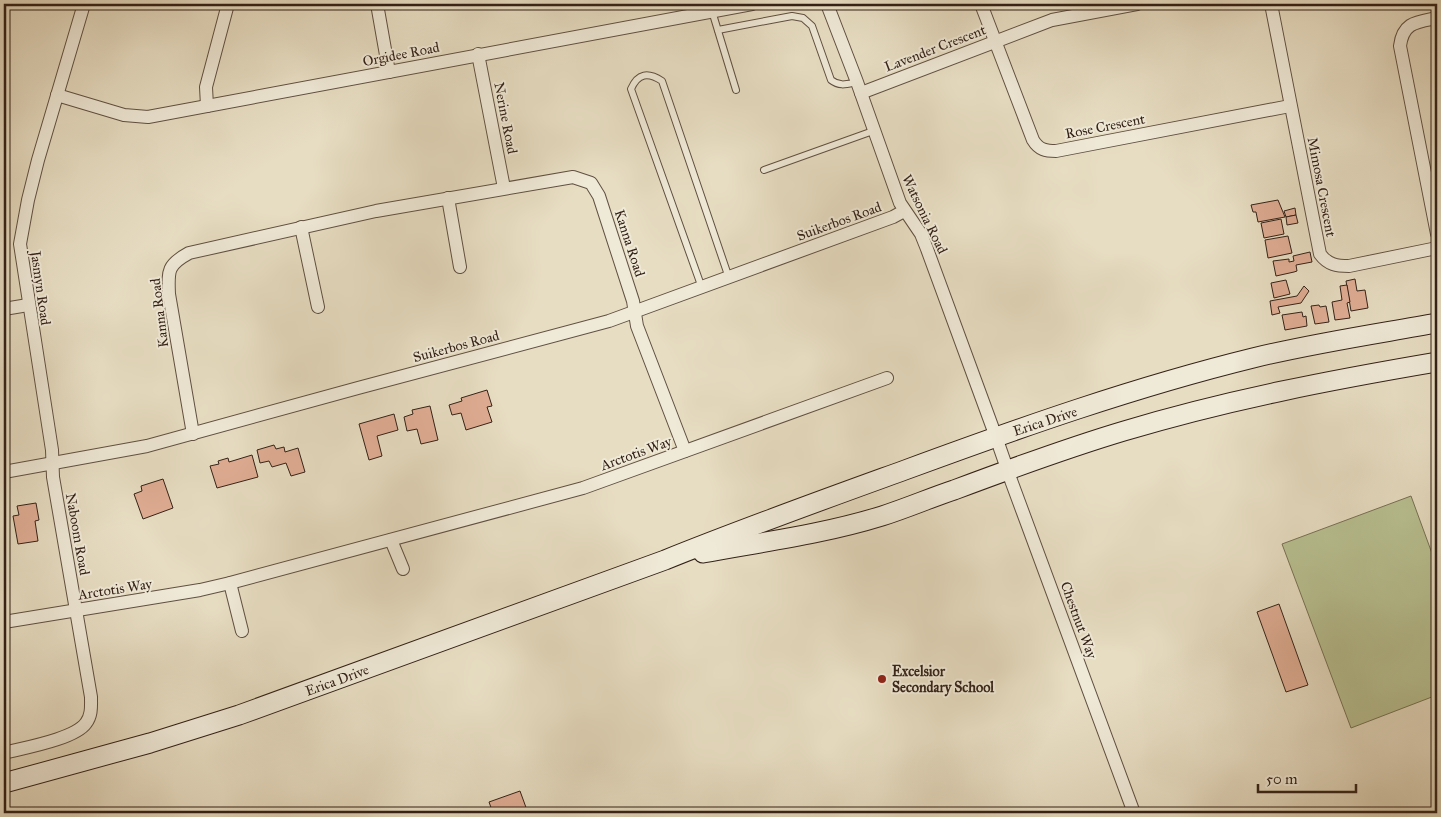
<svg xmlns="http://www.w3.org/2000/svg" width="1441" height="817" font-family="'IM FELL Great Primer',serif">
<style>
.green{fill:#b8c091;stroke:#767054}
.building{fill:#e0ad94;stroke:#332117}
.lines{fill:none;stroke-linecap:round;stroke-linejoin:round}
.lane-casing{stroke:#605042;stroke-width:8}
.street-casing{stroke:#605042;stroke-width:14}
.secondary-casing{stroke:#332117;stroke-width:21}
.lane{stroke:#efe9d7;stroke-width:6}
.street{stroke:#efe9d7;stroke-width:12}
.secondary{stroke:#efe9d7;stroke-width:19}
.poi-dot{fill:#8f2418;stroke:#efe9d7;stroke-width:2}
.labels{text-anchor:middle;stroke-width:4;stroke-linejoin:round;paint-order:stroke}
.street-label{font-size:14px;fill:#332117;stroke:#efe9d7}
.poi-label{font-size:14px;font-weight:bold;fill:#332117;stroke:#efe9d7;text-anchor:start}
</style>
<rect width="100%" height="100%" fill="#e7ddc2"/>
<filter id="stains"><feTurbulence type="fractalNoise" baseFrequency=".004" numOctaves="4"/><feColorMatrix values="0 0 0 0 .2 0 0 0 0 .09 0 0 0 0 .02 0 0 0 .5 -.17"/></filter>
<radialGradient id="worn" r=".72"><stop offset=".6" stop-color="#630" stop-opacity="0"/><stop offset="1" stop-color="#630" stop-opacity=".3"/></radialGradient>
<path class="green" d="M 1411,496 L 1437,567 L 1437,695 L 1351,728 L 1282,544 Z"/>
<g class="building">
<path d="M 1278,200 L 1285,217 L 1258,222 L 1256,212 L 1253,212 L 1251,205 Z"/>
<path d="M 1295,208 L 1296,215 L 1286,217 L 1284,211 Z"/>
<path d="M 1296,215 L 1298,223 L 1287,225 L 1286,217 Z"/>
<path d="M 1281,219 L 1284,234 L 1264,238 L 1261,223 Z"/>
<path d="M 1288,236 L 1292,253 L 1268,258 L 1265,240 Z"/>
<path d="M 1310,252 L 1312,262 L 1296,265 L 1297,271 L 1294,272 L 1276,276 L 1273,261 L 1289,259 L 1289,262 L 1294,261 L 1293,256 Z"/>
<path d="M 1355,279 L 1357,291 L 1365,290 L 1368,308 L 1351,311 L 1346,281 Z"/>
<path d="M 1286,280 L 1290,294 L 1274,298 L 1271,283 Z"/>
<path d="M 1347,285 L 1350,302 L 1347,303 L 1350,318 L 1335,320 L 1332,302 L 1342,300 L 1340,286 Z"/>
<path d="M 1304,286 L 1309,291 L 1301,303 L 1278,307 L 1280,313 L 1272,315 L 1270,301 L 1297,296 Z"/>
<path d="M 1319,305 L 1320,307 L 1326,306 L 1329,322 L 1315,324 L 1311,306 Z"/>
<path d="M 1302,312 L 1303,317 L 1306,316 L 1307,326 L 1285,330 L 1282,315 Z"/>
<path d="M 487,390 L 492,406 L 487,407 L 492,422 L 466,430 L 461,413 L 452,415 L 449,405 L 462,401 L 461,398 Z"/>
<path d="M 430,406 L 438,440 L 421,444 L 417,429 L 407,431 L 404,417 L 413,414 L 412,410 Z"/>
<path d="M 394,414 L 398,430 L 377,436 L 382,456 L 369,460 L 359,424 Z"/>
<path d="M 274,445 L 276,449 L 284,447 L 285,452 L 298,448 L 305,472 L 291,476 L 286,463 L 272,467 L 269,461 L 260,463 L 257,450 Z"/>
<path d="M 252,455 L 258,477 L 217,488 L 210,466 L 219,464 L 218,461 L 228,458 L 229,462 Z"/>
<path d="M 163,479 L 173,508 L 143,519 L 134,494 L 142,491 L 141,486 Z"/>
<path d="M 36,503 L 39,520 L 35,521 L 38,541 L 18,544 L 13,516 L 19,515 L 17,506 Z"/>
<path d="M 1279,604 L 1308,685 L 1286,692 L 1257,612 Z"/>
<path d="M 520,791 L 528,813 L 493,813 L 489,802 Z"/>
</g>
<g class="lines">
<defs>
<g id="lane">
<path d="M 712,11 L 736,90"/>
<path d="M 718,30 L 792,16 L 803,18 L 812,26 L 831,80 C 840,87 847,84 857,82"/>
<path d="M 764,170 L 873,131"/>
<path d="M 702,288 L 631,89 C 638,73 648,72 662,81 L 729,278"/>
</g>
<g id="street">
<path d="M 377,4 L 389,72"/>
<path d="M 827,4 L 857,82 L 900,203 L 921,234 L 927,249 L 996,437 L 1012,483 L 1134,813"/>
<path d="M 981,4 L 1033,140 C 1039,150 1046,151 1056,151 L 1290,106"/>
<path d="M 1271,4 L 1320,254 C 1328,265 1337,266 1349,266 L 1437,248"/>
<path d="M 1437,18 C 1417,22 1403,22 1400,46 L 1437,234"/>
<path d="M 478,54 L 504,188"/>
<path d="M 861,93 L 1052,20 L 1137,4"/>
<path d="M 57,95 L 124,115 L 148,117 L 752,4"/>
<path d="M 207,106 L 206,87 L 228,4"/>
<path d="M 448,198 L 460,267"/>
<path d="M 301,227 L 318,307"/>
<path d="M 4,309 L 28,305"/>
<path d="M 193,434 L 169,294 C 168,271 167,265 189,253 L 376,211 L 573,177 L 591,183 L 599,196 L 633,301 L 637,326 L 685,451"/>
<path d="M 4,472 L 147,446 L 358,388 L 609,321 L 893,217 L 904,211"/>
<path d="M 391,540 L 403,569"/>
<path d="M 230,583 L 242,631"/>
<path d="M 4,622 L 200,590 L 230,583 L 583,488 L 887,378"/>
<path d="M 4,753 C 23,748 75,739 86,723 C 92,715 91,706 91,697 L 53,477 L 52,450 L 20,244 L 28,200 L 38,160 L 84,4"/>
</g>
<g id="secondary">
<path d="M 703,553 C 763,542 824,534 882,516 C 907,508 930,498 954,490 C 1010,469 1067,448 1124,431 C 1227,400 1331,380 1437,362"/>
<path d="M 4,783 L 150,743 L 239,715 L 665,560 C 744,528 825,499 905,470 C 1019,428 1135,387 1253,358 C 1314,343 1376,334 1437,323"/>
</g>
</defs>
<use href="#lane" class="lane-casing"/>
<use href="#street" class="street-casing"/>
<use href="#secondary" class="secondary-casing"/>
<use href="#lane" class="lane"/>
<use href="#street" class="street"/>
<use href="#secondary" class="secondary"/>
</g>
<circle class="poi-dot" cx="882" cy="679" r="5"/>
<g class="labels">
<g class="street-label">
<text transform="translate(935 48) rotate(-21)" y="5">Lavender Crescent</text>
<text transform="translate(401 54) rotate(-11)" y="5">Orgidee Road</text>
<text transform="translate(506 118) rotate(79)" y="5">Nerine Road</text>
<text transform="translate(1105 126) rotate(-11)" y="5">Rose Crescent</text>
<text transform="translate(1322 187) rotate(79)" y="5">Mimosa Crescent</text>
<text transform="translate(925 214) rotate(64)" y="5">Watsonia Road</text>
<text transform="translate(839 221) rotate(-20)" y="5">Suikerbos Road</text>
<text transform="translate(630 243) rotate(72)" y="5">Kanna Road</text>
<text transform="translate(41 288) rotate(82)" y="5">Jasmyn Road</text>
<text transform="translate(159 313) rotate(-97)" y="5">Kanna Road</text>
<text transform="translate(456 346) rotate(-15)" y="5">Suikerbos Road</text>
<text transform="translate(1045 421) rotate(-18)" y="5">Erica Drive</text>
<text transform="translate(636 453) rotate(-20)" y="5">Arctotis Way</text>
<text transform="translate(78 534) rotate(80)" y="5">Naboom Road</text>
<text transform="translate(115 589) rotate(-9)" y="5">Arctotis Way</text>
<text transform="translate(1079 620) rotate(70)" y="5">Chestnut Way</text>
<text transform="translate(337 680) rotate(-20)" y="5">Erica Drive</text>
</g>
<g class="poi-label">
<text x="892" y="676">Excelsior<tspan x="892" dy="16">Secondary School</tspan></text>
</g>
</g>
<rect width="1441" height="817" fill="none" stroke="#e7ddc2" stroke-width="20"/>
<rect x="5" y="5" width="1431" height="807" fill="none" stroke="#332117" stroke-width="2.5"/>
<rect x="10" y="10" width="1421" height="797" fill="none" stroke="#332117"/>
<path d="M1258 784v8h98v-8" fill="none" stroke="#332117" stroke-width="2.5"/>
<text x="1266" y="784" font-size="15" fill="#332117" stroke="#efe9d7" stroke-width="4" paint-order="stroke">50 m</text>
<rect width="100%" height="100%" filter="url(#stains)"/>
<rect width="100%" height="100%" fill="url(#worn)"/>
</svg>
